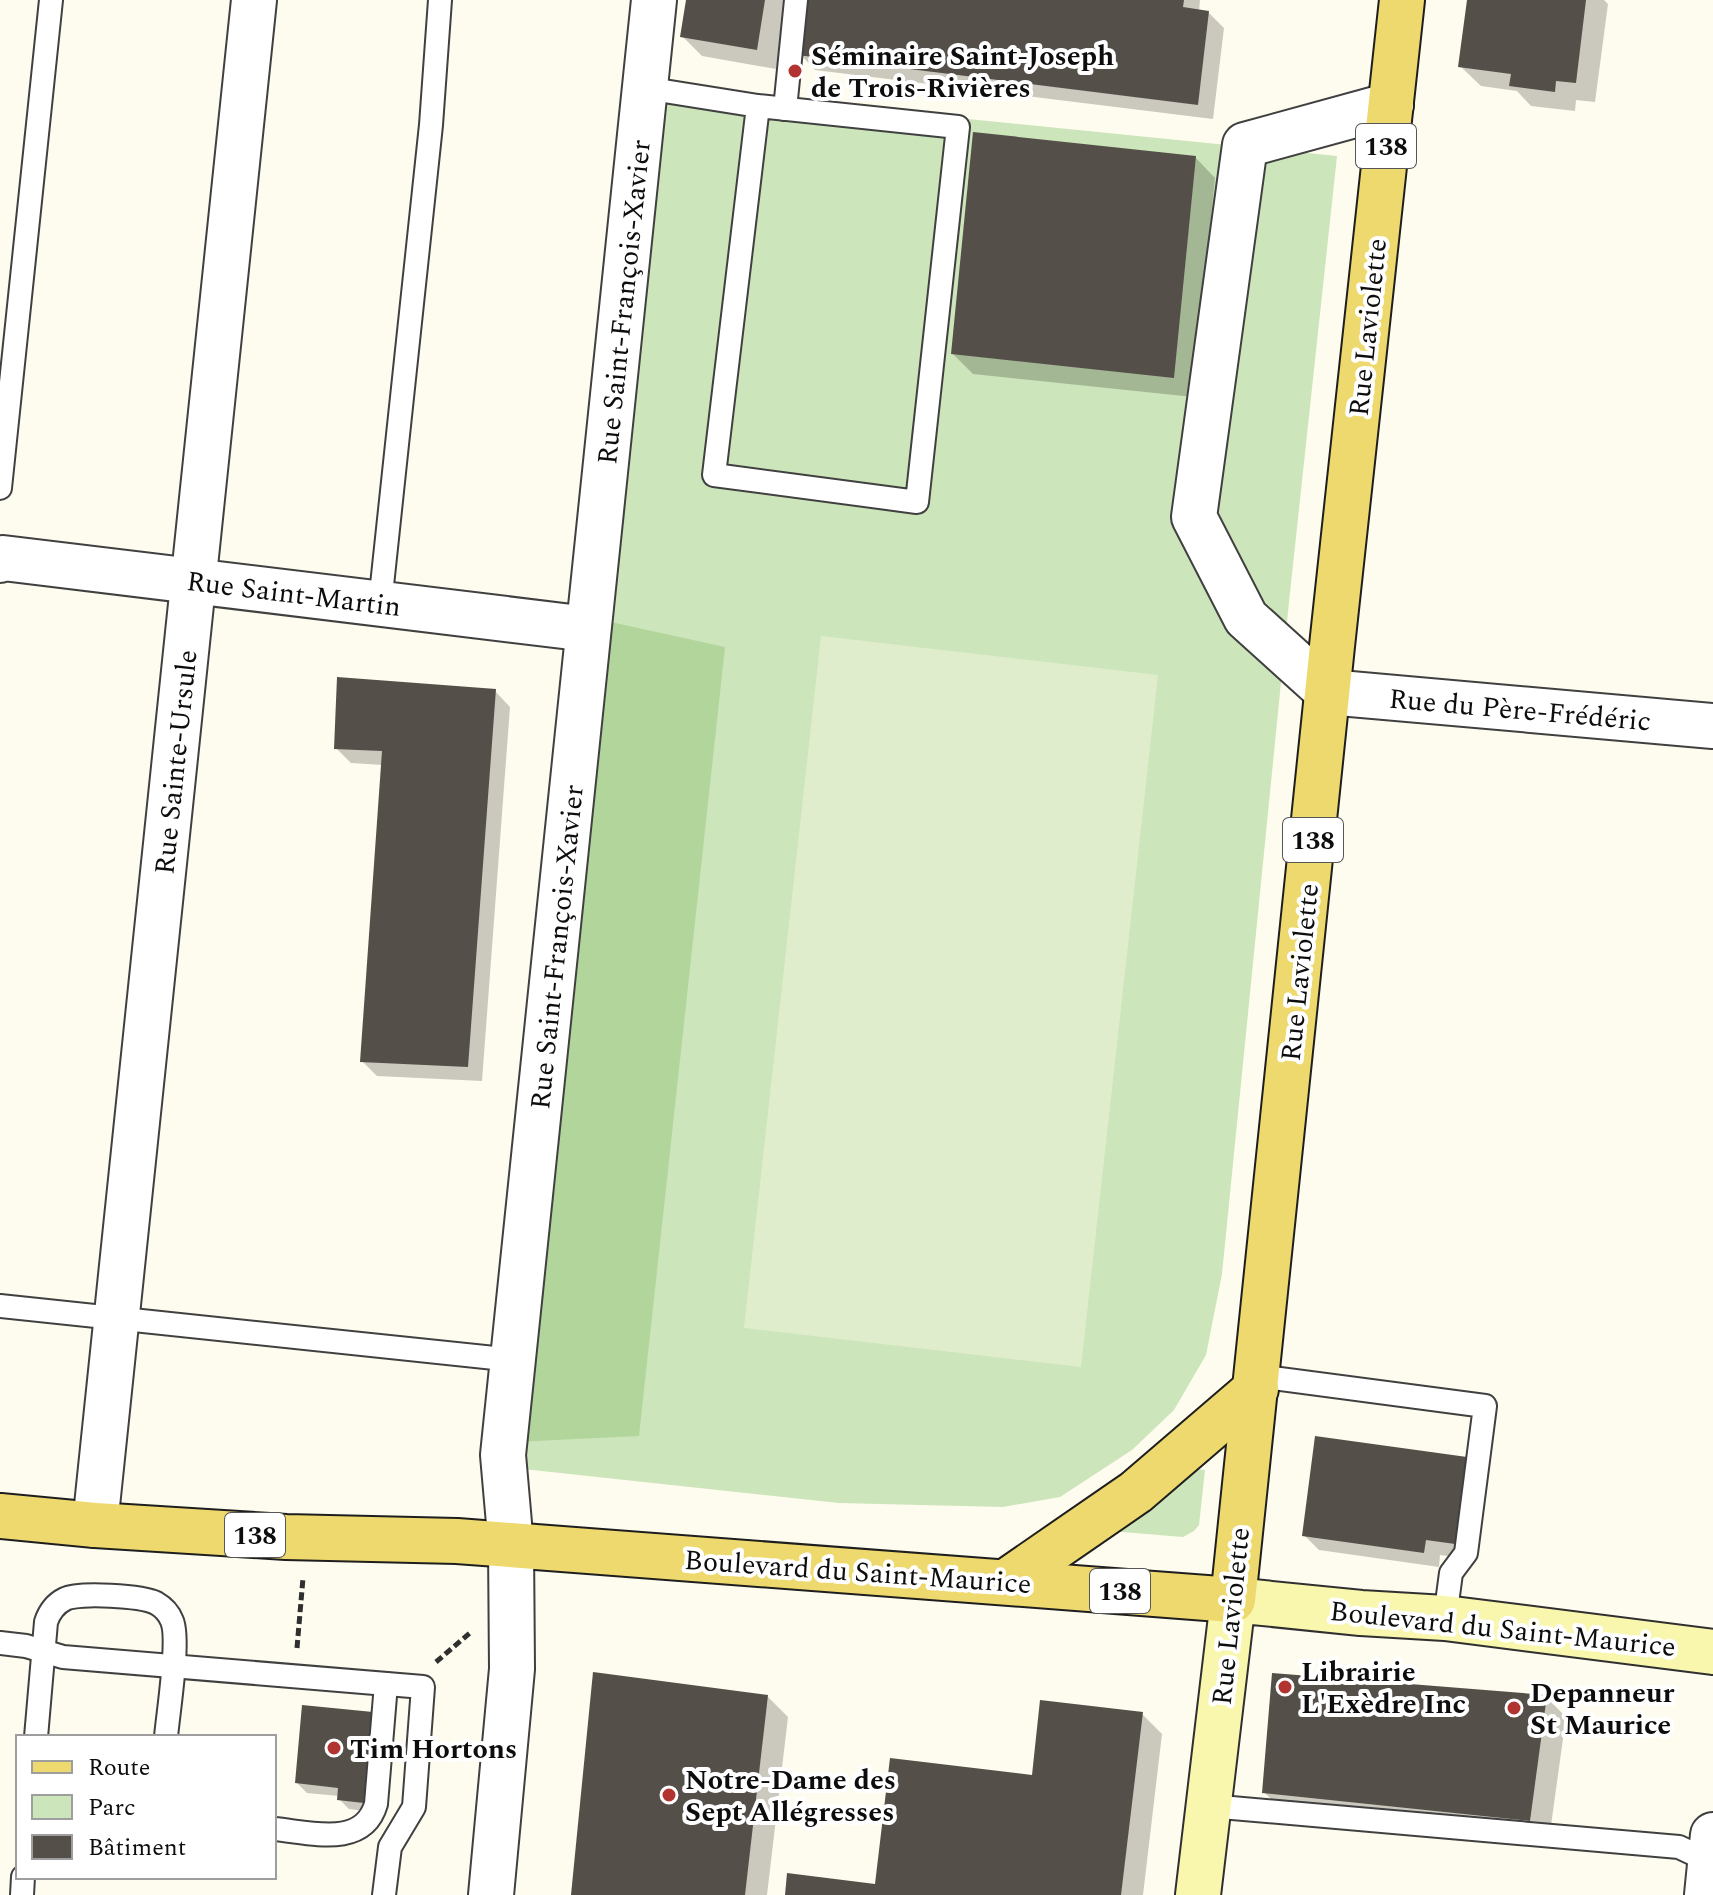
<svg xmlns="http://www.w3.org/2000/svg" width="1713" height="1895" font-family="Spectral,serif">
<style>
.green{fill:#cde5ba}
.forest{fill:#b1d59b}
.pitch{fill:#dfedcc}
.shadow{fill:#0003}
.building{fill:#554f4a}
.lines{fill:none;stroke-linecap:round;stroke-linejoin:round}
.lane-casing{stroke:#404040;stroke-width:26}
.street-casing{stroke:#404040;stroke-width:48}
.secondary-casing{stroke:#2f2f2f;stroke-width:48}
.primary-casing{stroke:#1e1e1e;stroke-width:48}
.path{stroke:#2f2f2f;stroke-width:5;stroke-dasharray:8 4;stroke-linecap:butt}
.lane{stroke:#fff;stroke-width:22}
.street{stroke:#fff;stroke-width:44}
.secondary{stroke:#f9f6ae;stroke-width:44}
.primary{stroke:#eed96e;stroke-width:44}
.poi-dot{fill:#b23430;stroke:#fff;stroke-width:3}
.labels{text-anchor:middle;stroke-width:8;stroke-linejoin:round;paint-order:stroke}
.shield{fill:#fff;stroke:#565656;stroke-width:2}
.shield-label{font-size:26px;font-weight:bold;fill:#0d0d0d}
.poi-label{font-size:28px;font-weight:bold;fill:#0d0d0d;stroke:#fff;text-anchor:start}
.street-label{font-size:28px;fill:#0d0d0d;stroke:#fff}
</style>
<rect width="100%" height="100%" fill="#fefcee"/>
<g class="green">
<path d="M 661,88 L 1337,156 L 1289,602 L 1222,1274 L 1206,1355 L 1174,1410 L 1132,1450 L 1060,1497 L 1003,1507 L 839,1503 L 514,1468 Z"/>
<path d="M 1195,1469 L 1205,1470 L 1200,1516 L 1199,1525 L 1194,1531 L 1183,1537 L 1110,1531 Z"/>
</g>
<path class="forest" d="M 606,621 L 725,647 L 639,1436 L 514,1442 Z"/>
<path class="pitch" d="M 821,636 L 1158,675 L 1081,1367 L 744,1328 Z"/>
<g class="shadow">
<path d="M 688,0 L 788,0 L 776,69 L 702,56 L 682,36 Z"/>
<path d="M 806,0 L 1200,0 L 1199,11 L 1209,13 L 1224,28 L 1213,119 L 815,70 L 800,54 Z"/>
<path d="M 1469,0 L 1604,0 L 1608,4 L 1595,102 L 1576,100 L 1575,111 L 1531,106 L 1517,91 L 1481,86 L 1460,66 Z"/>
<path d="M 1195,157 L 1215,178 L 1193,397 L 973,374 L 953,354 Z"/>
<path d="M 495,691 L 510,707 L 482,1081 L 377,1076 L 362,1061 L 383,765 L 351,763 L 336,748 Z"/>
<path d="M 1466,1459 L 1481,1474 L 1469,1559 L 1440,1555 L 1439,1567 L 1319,1550 L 1304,1535 Z"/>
<path d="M 767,1696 L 788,1717 L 767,1895 L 573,1895 Z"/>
<path d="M 1546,1697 L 1566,1717 L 1549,1840 L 1284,1812 L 1264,1792 Z"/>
<path d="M 372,1714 L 373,1812 L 349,1809 L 339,1799 L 339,1796 L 307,1793 L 297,1783 Z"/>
<path d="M 1142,1714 L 1162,1734 L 1143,1895 L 787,1895 L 877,1886 L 1033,1777 Z"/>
</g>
<g class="building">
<path d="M 686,0 L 765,0 L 757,50 L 680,37 Z"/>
<path d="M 804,0 L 1184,0 L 1183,7 L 1209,11 L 1198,105 L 797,55 Z"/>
<path d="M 1467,0 L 1586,0 L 1576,83 L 1556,81 L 1555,92 L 1509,86 L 1511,74 L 1458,67 Z"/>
<path d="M 973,132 L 1196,156 L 1174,378 L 951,354 Z"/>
<path d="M 337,677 L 496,689 L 468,1067 L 360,1062 L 382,751 L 334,749 Z"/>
<path d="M 1315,1436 L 1467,1457 L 1455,1544 L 1426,1540 L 1424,1553 L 1302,1536 Z"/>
<path d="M 593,1672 L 768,1695 L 745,1895 L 571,1895 Z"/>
<path d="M 1272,1673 L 1547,1695 L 1530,1821 L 1262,1793 Z"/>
<path d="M 1040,1700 L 1143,1712 L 1121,1895 L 785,1895 L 787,1873 L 875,1884 L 890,1758 L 1032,1775 Z"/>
<path d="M 302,1705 L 373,1712 L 364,1803 L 337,1800 L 338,1788 L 295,1783 Z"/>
</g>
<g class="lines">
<defs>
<g id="lane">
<path d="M 645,88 L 758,106 L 958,127 L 917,502 L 714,475 L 758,106"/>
<path d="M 785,109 L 796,0"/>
<path d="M 0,488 L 51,0"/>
<path d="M 380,604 L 431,125 L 440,0"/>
<path d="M 0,1306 L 513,1360"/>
<path d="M 1257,1376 L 1485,1406 L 1466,1553 L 1451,1573 L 1445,1618"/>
<path d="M 0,1643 L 26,1646 L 63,1657 L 423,1687 L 414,1807 L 390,1847 L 384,1895"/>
<path d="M 36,1737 L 46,1622 C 49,1613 55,1604 65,1599 C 79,1592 142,1596 156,1603 C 163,1607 169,1613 172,1621 C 180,1640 168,1713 166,1737"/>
<path d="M 1209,1806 L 1679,1847 L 1713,1863"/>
<path d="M 274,1829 C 309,1832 363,1849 376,1804 L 386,1684"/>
<path d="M 22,1895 L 23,1877"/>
</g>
<g id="street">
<path d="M 1391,105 L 1245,145 L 1194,517 L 1246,618 L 1328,692 L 1713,726"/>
<path d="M 0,560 L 3,558 L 588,629"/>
<path d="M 95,1525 L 254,0"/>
<path d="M 491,1895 L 512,1669 L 511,1546 L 503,1455 L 654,0"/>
<path d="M 1707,1895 L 1713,1835"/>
</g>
<path id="secondary" d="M 1198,1895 L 1233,1600 L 1361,1613 L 1445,1618 L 1713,1652"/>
<g id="primary">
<path d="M 0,1516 L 95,1525 L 286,1537 L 457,1541 L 1233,1600 L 1332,646 L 1402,0"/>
<path d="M 1007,1581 L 1136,1492 L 1256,1389"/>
</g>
</defs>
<use href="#lane" class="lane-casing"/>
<use href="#street" class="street-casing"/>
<use href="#secondary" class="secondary-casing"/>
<use href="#primary" class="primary-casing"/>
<g class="path">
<path d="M 297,1648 L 303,1578"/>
<path d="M 436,1662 L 471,1632"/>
</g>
<use href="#lane" class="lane"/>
<use href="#street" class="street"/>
<use href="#secondary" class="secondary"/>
<use href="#primary" class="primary"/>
</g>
<g class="poi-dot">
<circle cx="795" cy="71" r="8"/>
<circle cx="1285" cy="1687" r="8"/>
<circle cx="1514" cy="1708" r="8"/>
<circle cx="334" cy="1748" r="8"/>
<circle cx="669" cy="1795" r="8"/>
</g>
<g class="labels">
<g class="shield">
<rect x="1356" y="124" width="60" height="44" rx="6"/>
<rect x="1283" y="818" width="60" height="44" rx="6"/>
<rect x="225" y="1513" width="60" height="44" rx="6"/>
<rect x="1090" y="1569" width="60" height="44" rx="6"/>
</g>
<g class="shield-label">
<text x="1386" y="155">138</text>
<text x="1313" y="849">138</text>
<text x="255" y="1544">138</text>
<text x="1120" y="1600">138</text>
</g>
<g class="poi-label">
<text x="811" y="65">Séminaire Saint-Joseph<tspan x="811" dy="32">de Trois‑Rivières</tspan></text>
<text x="1301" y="1681">Librairie<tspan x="1301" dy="32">L'Exèdre Inc</tspan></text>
<text x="1530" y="1702">Depanneur<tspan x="1530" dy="32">St Maurice</tspan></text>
<text x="350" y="1758">Tim Hortons</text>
<text x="685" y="1789">Notre-Dame des<tspan x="685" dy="32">Sept Allégresses</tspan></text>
</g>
<g class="street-label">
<text transform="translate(623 302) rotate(-84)" y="10">Rue Saint-François-Xavier</text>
<text transform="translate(1367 327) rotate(-84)" y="10">Rue Laviolette</text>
<text transform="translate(294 593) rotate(7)" y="10">Rue Saint-Martin</text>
<text transform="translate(1520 709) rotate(5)" y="10">Rue du Père-Frédéric</text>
<text transform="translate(175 762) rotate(-84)" y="10">Rue Sainte-Ursule</text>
<text transform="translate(556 947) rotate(-84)" y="10">Rue Saint-François-Xavier</text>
<text transform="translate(1299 972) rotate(-84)" y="10">Rue Laviolette</text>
<text transform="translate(858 1571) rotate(4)" y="10">Boulevard du Saint-Maurice</text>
<text transform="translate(1230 1616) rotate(-84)" y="10">Rue Laviolette</text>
<text transform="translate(1503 1628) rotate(6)" y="10">Boulevard du Saint-Maurice</text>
</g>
</g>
<rect x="16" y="1735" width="260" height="144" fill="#ffffff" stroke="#9e9e9e" stroke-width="2"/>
<rect x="32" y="1761" width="40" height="12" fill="#eed96e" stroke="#9e9e9e" stroke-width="2"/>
<text x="88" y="1775" font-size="24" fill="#0d0d0d">Route</text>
<rect x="32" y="1795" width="40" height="24" fill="#cde5ba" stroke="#9e9e9e" stroke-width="2"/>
<text x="88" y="1815" font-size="24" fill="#0d0d0d">Parc</text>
<rect x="32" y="1835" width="40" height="24" fill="#554f4a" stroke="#9e9e9e" stroke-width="2"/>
<text x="88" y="1855" font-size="24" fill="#0d0d0d">Bâtiment</text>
</svg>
